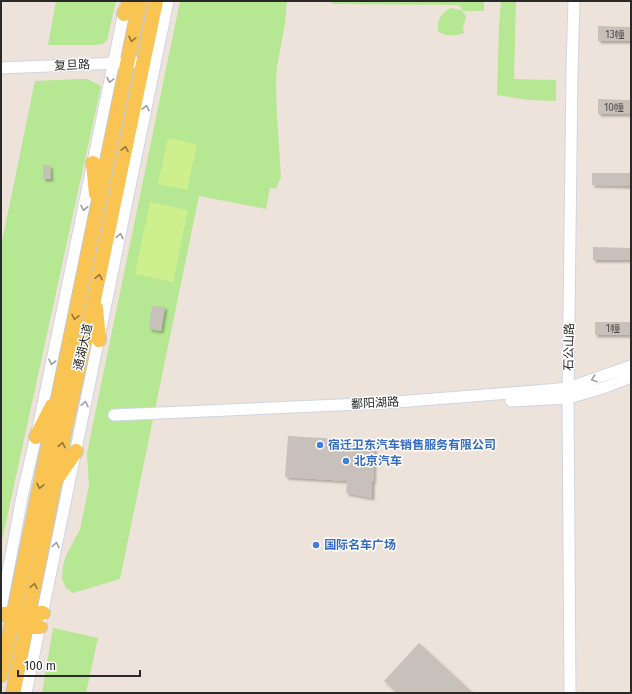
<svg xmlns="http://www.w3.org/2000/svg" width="632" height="694" font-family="'Fira Sans','Noto Sans SC',sans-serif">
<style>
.green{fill:#b6e793}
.pitch{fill:#ceef8d}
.building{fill:#c8c0ba;filter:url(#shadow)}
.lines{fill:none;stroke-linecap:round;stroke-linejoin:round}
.minor-casing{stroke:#cfd5e3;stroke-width:13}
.major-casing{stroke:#c7c7c7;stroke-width:16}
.minor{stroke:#fff;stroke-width:11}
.major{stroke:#f9c452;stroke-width:14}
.oneway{stroke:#91763e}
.oneway2{stroke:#9f9f9f}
.shop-dot{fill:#3f7fe0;stroke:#fff;stroke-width:1.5}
.labels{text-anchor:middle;stroke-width:3;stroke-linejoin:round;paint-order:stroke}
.number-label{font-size:10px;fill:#514f4d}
.street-label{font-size:12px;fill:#292929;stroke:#fff}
.shop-label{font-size:12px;font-weight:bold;fill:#366cbe;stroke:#fff;text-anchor:start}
</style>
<defs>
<filter id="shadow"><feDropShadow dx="2.5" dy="2.5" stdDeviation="1" flood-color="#0004"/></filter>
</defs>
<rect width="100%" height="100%" fill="#ede3da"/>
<g class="green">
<path d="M 56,1 L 116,1 L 107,40 L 103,44 L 96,45 L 48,45 Z"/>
<path d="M 180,1 L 287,1 L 285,23 L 277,67 L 276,82 L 277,117 L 281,177 L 276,189 L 270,188 L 266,209 L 199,196 L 120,579 L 73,593 L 66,588 L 62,579 L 63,566 L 66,556 L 80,529 L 89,486 L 87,453 Z"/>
<path d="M 331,1 L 484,1 L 484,11 L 463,11 L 459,5 L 332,4 Z"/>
<path d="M 501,1 L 516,1 L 514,79 L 556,80 L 556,101 L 528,100 L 497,95 L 499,26 Z"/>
<path d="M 451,8 L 461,10 L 466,16 L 463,29 L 464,33 C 455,36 446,37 438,31 C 436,22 442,11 451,8 Z"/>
<path d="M 78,79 L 87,79 L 101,86 L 1,545 L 1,246 L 35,81 Z"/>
<path d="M 53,628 L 98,638 L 86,693 L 42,693 Z"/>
</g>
<g class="pitch">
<path d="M 168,138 L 197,144 L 187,190 L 158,184 Z"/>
<path d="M 150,202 L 188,210 L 173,282 L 135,274 Z"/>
</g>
<g class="building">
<path d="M 598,26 L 631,27 L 631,41 L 598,41 Z"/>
<path d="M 598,99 L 631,100 L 631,114 L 598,114 Z"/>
<path d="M 43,165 L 50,165 L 51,179 L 43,179 Z"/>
<path d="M 592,173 L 631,173 L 631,186 L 592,185 Z"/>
<path d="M 593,247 L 631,248 L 631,260 L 593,260 Z"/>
<path d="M 152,306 L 165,307 L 161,331 L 149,329 Z"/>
<rect x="595" y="322" width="36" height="13"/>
<path d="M 288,436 L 375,441 L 373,482 L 372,482 L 372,498 L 346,493 L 347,481 L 285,477 Z"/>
<path d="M 419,643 L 473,693 L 397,693 L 384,681 Z"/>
</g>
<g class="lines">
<defs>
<g id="minor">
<path d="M 1,68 L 143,62"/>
<path d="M 511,401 L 568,398 L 603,388 L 631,377"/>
<path d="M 114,415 L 384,403 L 548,390 L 568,388 L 631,366"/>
<path d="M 1,608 L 23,492 L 40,419 L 125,7"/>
<path d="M 26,693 L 168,1"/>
<path d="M 570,693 L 568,398 L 572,71 L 574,1"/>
</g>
<g id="major">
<path d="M 124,14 L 130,1"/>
<path d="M 93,163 L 96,194"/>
<path d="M 96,308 L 99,340"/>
<path d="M 36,437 L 52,406"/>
<path d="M 58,477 L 76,451"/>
<path d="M 1,614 L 43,613"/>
<path d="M 17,627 L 40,627"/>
<path d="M 1,675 L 140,1"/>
<path d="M 13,693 L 66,424 L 95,294 L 156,1"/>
</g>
</defs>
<use href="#minor" class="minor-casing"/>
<use href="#major" class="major-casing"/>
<use href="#minor" class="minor"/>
<use href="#major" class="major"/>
</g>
<defs><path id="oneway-chevron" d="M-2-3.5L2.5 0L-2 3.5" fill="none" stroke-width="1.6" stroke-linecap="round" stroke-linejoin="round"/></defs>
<g class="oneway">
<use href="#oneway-chevron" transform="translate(132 39) rotate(102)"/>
<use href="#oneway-chevron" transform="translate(125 149) rotate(-78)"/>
<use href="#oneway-chevron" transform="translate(99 277) rotate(-78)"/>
<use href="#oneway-chevron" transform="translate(75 317) rotate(102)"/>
<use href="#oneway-chevron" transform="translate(62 445) rotate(-79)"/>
<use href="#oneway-chevron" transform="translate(40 486) rotate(102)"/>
<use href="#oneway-chevron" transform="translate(34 586) rotate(-79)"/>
</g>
<g class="oneway2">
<use href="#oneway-chevron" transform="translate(110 80) rotate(102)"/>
<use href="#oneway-chevron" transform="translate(146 108) rotate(-78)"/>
<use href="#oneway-chevron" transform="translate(84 208) rotate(101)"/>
<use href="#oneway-chevron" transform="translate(120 236) rotate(-79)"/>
<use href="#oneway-chevron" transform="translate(52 362) rotate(102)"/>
<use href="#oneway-chevron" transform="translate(594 379) rotate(161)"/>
<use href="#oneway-chevron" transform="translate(85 404) rotate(-78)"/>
<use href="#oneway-chevron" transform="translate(56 545) rotate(-79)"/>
</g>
<g class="shop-dot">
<circle cx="320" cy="445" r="4"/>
<circle cx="346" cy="461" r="4"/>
<circle cx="316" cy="545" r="4"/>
</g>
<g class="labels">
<g class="number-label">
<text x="615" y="38">13幢</text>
<text x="614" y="111">10幢</text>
<text x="613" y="332">1幢</text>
</g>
<g class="street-label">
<text transform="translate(72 65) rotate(-2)" y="4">复旦路</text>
<text transform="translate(83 347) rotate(-77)" y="4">通湖大道</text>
<text transform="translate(569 347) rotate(-89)" y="4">石公山路</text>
<text transform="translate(375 403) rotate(-3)" y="4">鄱阳湖路</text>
</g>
<g class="shop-label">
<text x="328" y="449">宿迁卫东汽车销售服务有限公司</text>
<text x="354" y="465">北京汽车</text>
<text x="324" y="549">国际名车广场</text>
</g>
</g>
<rect width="632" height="694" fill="none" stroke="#292929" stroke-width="4"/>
<path d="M18 670v6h122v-6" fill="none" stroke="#292929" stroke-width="2"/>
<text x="24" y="670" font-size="12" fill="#292929" stroke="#ffffff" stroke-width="3" paint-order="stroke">100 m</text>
</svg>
